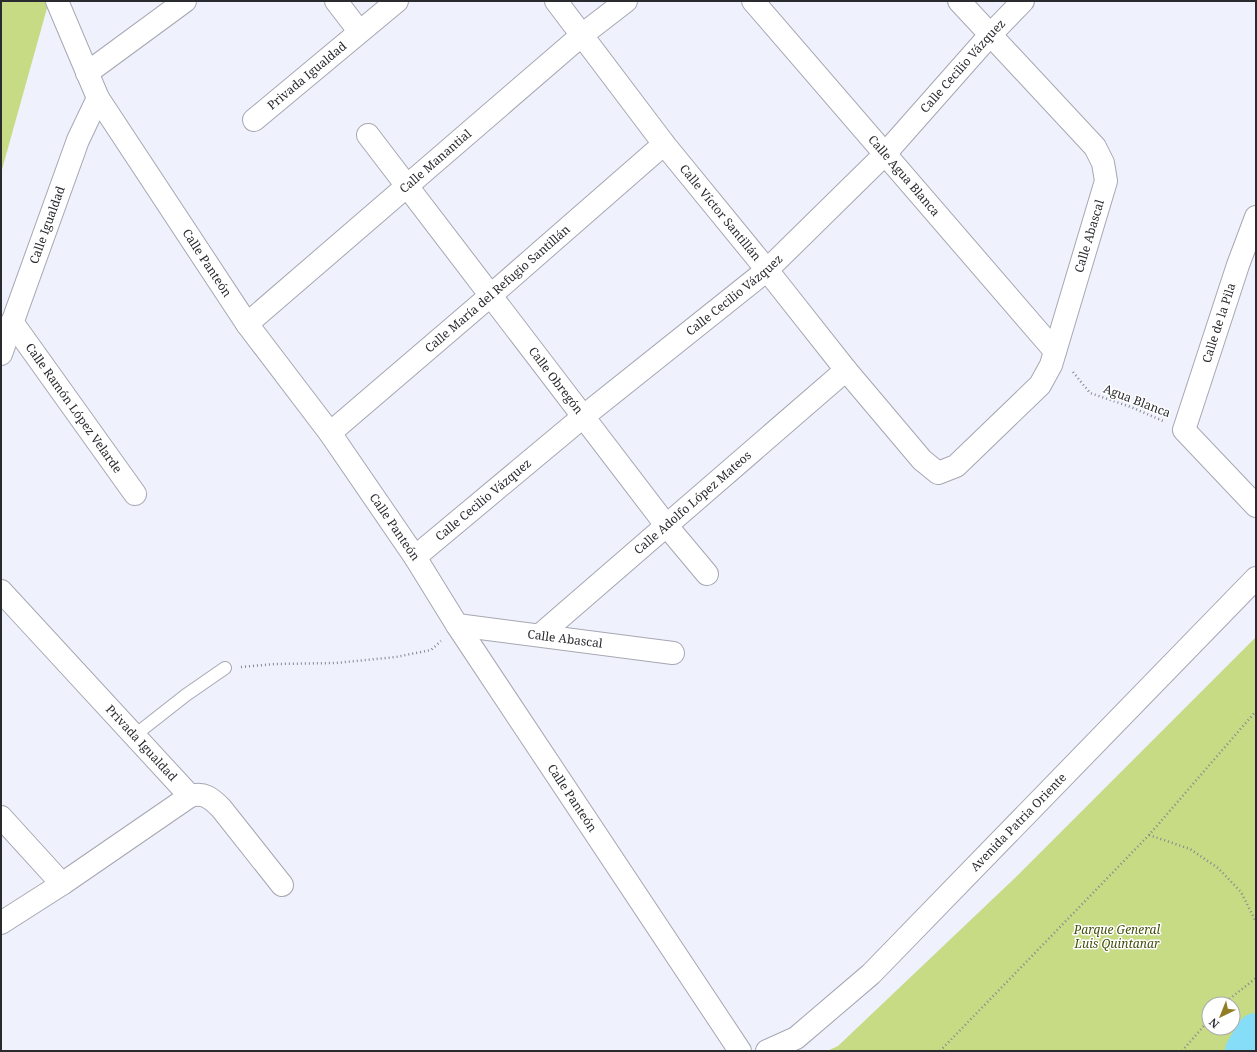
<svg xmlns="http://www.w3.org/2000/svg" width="1257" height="1052" font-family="'Noto Serif',serif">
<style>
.green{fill:#c7db85;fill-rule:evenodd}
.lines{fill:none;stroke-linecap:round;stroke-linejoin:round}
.river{stroke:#85ddf8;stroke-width:40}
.service-casing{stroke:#a6a7b2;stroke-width:14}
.minor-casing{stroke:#a6a7b2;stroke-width:24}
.tertiary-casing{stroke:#a6a7b2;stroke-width:24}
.path{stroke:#86878f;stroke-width:2.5;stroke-dasharray:1 3;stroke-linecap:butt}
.service{stroke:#fff;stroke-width:12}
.minor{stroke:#fff;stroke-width:22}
.tertiary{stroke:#fff;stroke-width:22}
.labels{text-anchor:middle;stroke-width:3;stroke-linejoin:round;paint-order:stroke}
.street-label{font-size:12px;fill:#2a2b2f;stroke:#fff}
.park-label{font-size:12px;font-style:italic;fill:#424e0b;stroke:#fff}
</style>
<rect width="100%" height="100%" fill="#eff1fc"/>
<g class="green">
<path d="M 1,1 L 49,1 L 1,173 Z"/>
<path d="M 1256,637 L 1256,1051 L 827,1051 L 838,1046 L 1017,876 ZM 1209,1004 L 1233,1004 L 1233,1028 L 1209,1028 Z"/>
</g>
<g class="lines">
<path class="river" d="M 1245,1051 L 1256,1033"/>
<defs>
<path id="service" d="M 135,735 L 186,695 L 225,668"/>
<g id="minor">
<path id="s1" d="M 57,1 L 98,98 L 247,324 L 330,433 L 415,557 L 457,625 L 740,1051"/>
<path d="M 336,1 L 359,31"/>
<path id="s2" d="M 556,1 L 664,144 L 767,270 L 846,370 L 922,460 L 938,473 L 956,466 L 1040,385 L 1051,365 L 1106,181 L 1103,163 L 1095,147 L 959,1"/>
<path id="s3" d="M 753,1 L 1055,351"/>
<path d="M 87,73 L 185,1"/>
<path id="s4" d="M 254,120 L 397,1"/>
<path id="s5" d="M 368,135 L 666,525 L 707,574"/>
<path d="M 1256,217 L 1238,265 L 1184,430 L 1256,506"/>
<path id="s6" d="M 12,322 L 135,494"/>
<path id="s7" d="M 247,324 L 582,35 L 626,1"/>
<path id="s8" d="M 1,354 L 78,140 L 98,98"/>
<path id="s9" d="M 330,433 L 490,296 L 664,144"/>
<path id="s10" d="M 415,557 L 584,416 L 767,270 L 884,155 L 990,35 L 1023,1"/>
<path id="s11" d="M 1,591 L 190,796 C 204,792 211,798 221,808 L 282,885"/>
<path id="s12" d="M 457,625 L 673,653"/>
<path id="s13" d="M 540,635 L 846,370"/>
<path d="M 1,817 L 62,884"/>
<path d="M 1,923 L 62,884 L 190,796"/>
</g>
<g id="tertiary">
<path id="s14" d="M 767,1051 L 796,1038 L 871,974 L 1256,578"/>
</g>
</defs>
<use href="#service" class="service-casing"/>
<use href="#minor" class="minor-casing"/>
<use href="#tertiary" class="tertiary-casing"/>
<g class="path">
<path d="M 1073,372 L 1090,393 L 1131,407 L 1163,421"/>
<path d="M 241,667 L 275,664 L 336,663 L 396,657 L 431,650 L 441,641"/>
<path d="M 1149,835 L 1190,849 L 1218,868 L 1241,892 L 1256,922"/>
<path d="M 1223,1004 L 1256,978"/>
<path d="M 940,1051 L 1149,835 L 1256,711"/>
<path d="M 1182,1051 L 1209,1020"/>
</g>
<use href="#service" class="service"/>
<use href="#minor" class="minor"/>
<use href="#tertiary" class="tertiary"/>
</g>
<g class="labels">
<g class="street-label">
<text dy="4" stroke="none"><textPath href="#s10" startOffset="737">Calle Cecilio Vázquez</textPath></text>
<text dy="4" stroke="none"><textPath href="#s4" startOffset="69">Privada Igualdad</textPath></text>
<text dy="4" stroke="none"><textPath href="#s7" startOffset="249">Calle Manantial</textPath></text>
<text dy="4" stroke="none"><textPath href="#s3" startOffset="231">Calle Agua Blanca</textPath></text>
<text dy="4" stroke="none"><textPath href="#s2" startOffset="268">Calle Víctor Santillán</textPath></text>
<text dy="4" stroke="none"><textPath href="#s8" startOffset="137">Calle Igualdad</textPath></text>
<text dy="4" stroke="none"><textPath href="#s2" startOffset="901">Calle Abascal</textPath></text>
<text dy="4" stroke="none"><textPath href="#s1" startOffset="303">Calle Panteón</textPath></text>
<text dy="4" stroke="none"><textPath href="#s9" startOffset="221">Calle María del Refugio Santillán</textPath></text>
<text dy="4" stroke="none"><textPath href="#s10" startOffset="413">Calle Cecilio Vázquez</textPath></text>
<text transform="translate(1219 323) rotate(-72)" y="4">Calle de la Pila</text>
<text dy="4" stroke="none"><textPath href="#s5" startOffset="309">Calle Obregón</textPath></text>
<text transform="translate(1137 401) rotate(21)" y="4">Agua Blanca</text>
<text dy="4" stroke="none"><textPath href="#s6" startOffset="106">Calle Ramón López Velarde</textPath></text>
<text dy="4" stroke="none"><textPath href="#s10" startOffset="89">Calle Cecilio Vázquez</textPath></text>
<text dy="4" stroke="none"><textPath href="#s13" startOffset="202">Calle Adolfo López Mateos</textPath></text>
<text dy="4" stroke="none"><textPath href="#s1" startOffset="627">Calle Panteón</textPath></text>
<text dy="4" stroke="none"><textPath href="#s12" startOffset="109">Calle Abascal</textPath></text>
<text dy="4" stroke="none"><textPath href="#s11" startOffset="207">Privada Igualdad</textPath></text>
<text dy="4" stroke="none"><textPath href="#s1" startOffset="951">Calle Panteón</textPath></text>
<text dy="4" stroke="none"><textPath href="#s14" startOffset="342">Avenida Patria Oriente</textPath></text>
</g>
<g class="park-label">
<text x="1117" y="934">Parque General<tspan x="1117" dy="14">Luis Quintanar</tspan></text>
</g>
</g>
<rect width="1257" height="1052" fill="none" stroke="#2a2b2f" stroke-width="4"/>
<g transform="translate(1221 1016) rotate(223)"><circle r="19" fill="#ffffff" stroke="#aaaaac"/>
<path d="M0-3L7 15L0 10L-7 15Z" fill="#917d23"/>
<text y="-6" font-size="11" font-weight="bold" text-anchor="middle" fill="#2a2b2f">N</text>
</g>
</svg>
